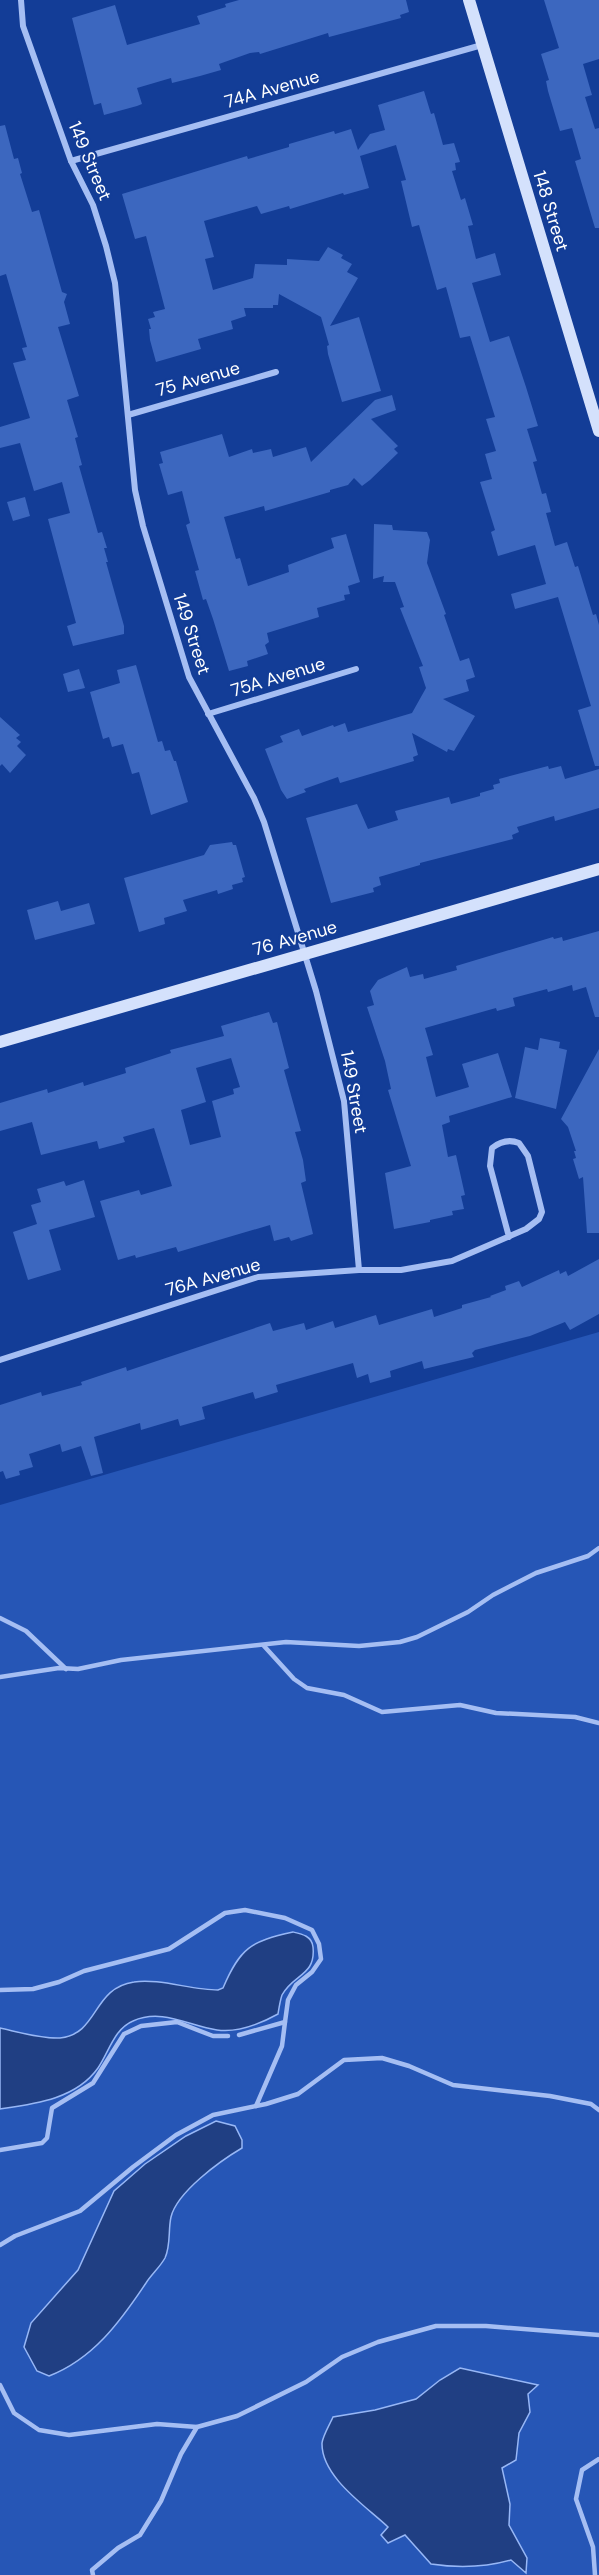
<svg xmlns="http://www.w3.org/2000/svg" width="599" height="2575" font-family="'DM Sans',sans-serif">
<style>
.green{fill:#2656b6}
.water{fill:#203f83;stroke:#97b7f6;stroke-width:1.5}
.building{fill:#3c67bf;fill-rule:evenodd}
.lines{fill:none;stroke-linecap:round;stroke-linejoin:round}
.lane{stroke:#a5bef3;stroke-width:4.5}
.street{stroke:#a5bef3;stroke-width:6}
.secondary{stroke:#d4e1fc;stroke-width:12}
.labels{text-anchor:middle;stroke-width:4.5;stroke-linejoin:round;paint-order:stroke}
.street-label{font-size:18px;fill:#fff;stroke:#133d97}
</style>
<rect width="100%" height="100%" fill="#133d97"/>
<path class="green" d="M 599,1332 L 599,2575 L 0,2575 L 0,1505 Z"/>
<g class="water">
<path d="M 293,1932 C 302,1934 312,1936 313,1947 C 316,1976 293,1974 282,1995 C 280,2001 279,2008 278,2014 C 260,2024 239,2033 217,2030 C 189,2026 162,2008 133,2021 C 114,2029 109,2052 98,2068 C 76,2099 35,2104 0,2109 L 0,2028 C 18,2032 41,2039 60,2038 C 99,2034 92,1988 134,1982 C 158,1978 192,1990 218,1990 L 223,1988 C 240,1948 251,1941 293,1932 Z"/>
<path d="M 216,2121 L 235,2126 L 242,2140 L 242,2148 C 220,2161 177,2192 171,2217 C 168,2230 171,2245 165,2258 C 160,2267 151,2275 146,2283 C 120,2322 93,2359 49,2376 L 37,2371 L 24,2347 L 31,2323 L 78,2270 L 114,2191 L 145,2164 L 186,2136 Z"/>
<path d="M 460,2368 L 538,2385 L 528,2394 L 530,2412 L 519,2433 L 516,2460 L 502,2468 L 510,2504 L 509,2525 L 527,2558 L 526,2573 L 511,2560 C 486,2567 457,2568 431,2564 L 405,2535 L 388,2543 L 381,2535 L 388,2527 C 367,2507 321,2477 322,2443 C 323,2435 330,2424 333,2417 L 375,2410 L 416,2399 L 440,2380 Z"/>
</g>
<g class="building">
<path d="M 239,0 L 406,0 L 409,12 L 400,15 L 401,18 L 329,37 L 328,33 L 260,54 L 259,52 L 250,53 L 219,64 L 221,70 L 200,76 L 172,83 L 171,78 L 137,88 L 142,104 L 137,106 L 104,115 L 101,103 L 94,105 L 72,18 L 115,5 L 127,45 L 200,24 L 197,16 L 226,7 L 225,4 Z"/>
<path d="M 544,0 L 599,0 L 599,59 L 583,64 L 592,95 L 585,97 L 595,129 L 599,128 L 599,228 L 595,228 L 575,161 L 581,159 L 572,128 L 560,131 L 548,91 L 546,81 L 549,80 L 541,54 L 559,48 Z"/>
<path d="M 424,91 L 431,114 L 434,113 L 443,145 L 454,143 L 460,162 L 455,163 L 456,170 L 452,171 L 461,200 L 465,198 L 473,225 L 468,226 L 476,259 L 495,253 L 501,275 L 472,283 L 490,342 L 509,336 L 526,387 L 538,426 L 527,429 L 537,461 L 533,462 L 542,494 L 546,493 L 551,512 L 546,513 L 555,546 L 567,542 L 575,567 L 578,566 L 593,615 L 596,614 L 599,625 L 599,766 L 595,766 L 578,710 L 591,706 L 558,597 L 515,609 L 511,594 L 546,584 L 535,545 L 498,556 L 491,532 L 495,530 L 480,482 L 492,479 L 485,454 L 496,451 L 486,419 L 495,417 L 470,336 L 460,338 L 446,287 L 437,290 L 419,225 L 412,227 L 401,181 L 406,180 L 396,145 L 360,156 L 369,188 L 344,195 L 343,193 L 290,209 L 289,206 L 261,214 L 257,206 L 204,221 L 214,257 L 205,259 L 213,290 L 253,278 L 255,264 L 287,265 L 287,259 L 319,261 L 328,247 L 343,255 L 341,258 L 352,264 L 347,272 L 358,278 L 330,326 L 359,317 L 381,391 L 342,402 L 328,354 L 327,346 L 329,345 L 321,317 L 279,294 L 278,305 L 273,305 L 273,308 L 244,308 L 246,316 L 231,321 L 233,329 L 198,339 L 201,349 L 156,362 L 150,340 L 149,329 L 151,329 L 148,319 L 155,317 L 153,312 L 165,309 L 146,236 L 135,239 L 122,194 L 247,156 L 248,159 L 289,147 L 289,144 L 334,131 L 335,134 L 351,129 L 358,150 L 370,134 L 385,130 L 378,105 Z"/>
<path d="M 5,125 L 14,159 L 18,158 L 22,173 L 20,174 L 32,212 L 39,210 L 62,292 L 67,294 L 64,302 L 70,324 L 58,327 L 79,396 L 67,400 L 78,437 L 75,438 L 82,465 L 79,466 L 98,533 L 102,532 L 107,548 L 104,548 L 108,562 L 106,562 L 124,626 L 124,634 L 73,646 L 67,626 L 76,623 L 48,519 L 70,513 L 62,482 L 34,491 L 20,443 L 0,448 L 0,427 L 30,418 L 13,363 L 26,360 L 22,348 L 27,347 L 6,274 L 0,276 L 0,126 Z"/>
<path d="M 392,395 L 396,410 L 371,419 L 398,446 L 394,449 L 398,453 L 370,480 L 362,486 L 354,478 L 348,485 L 330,490 L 330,492 L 265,511 L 264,506 L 224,517 L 236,559 L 240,558 L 248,586 L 289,572 L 288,565 L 334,548 L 331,538 L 346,534 L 360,582 L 348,586 L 350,594 L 344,595 L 345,600 L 317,608 L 319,617 L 267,633 L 269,642 L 265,645 L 268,654 L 247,661 L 248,666 L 229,671 L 213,619 L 206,599 L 203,600 L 195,571 L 199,570 L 186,525 L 190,523 L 182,491 L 168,495 L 159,464 L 163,463 L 160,452 L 222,434 L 229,457 L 252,449 L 253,453 L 271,449 L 273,457 L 306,447 L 311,462 L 375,400 Z"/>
<path d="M 25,497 L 30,516 L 13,521 L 7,502 Z"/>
<path d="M 374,524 L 392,525 L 393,530 L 427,532 L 430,540 L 427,563 L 446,614 L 444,615 L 460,661 L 469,658 L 475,677 L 466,680 L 469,691 L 443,699 L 475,716 L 454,751 L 448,749 L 447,752 L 412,733 L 418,755 L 413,757 L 414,761 L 340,783 L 338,777 L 304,789 L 306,792 L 287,799 L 281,790 L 265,749 L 283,742 L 280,736 L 299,729 L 302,736 L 333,725 L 334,727 L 345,723 L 348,732 L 412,713 L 426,688 L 419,667 L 423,666 L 400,608 L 404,607 L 395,582 L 383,582 L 384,576 L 373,579 Z"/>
<path d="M 136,665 L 158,742 L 162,741 L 165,751 L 170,750 L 174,761 L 176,761 L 188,802 L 151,815 L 139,772 L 132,774 L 123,744 L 112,747 L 109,737 L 103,739 L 90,692 L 120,683 L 117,670 Z"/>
<path d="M 79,669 L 85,688 L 68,692 L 63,674 Z"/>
<path d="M 0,717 L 20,735 L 16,738 L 21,742 L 17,746 L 26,755 L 10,773 L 2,764 L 0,766 Z"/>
<path d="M 548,766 L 549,769 L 561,766 L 565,779 L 599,769 L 599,808 L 555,821 L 554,816 L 517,827 L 519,832 L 512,835 L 513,839 L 420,863 L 420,865 L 379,877 L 381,885 L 373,888 L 374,892 L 331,903 L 306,818 L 357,804 L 368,829 L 398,820 L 395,811 L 449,797 L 451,804 L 480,796 L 480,793 L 494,789 L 493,785 L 500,783 L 499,779 Z"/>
<path d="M 232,842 L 233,845 L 236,845 L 245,877 L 242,878 L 243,882 L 232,885 L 233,889 L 218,894 L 217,890 L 183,900 L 187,911 L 164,918 L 165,924 L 139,932 L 124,878 L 204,855 L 210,845 Z"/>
<path d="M 58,901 L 61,911 L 89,903 L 95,924 L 35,940 L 27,910 Z"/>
<path d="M 599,931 L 599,1017 L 595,1017 L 586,987 L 573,991 L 572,985 L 548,992 L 547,989 L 513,998 L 515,1006 L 497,1011 L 496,1008 L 425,1028 L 433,1055 L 426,1057 L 436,1097 L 469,1087 L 462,1064 L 498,1053 L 512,1097 L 449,1116 L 450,1122 L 442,1125 L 448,1157 L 456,1155 L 465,1195 L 461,1196 L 464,1209 L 452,1211 L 453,1215 L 430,1220 L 430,1222 L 394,1229 L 385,1173 L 411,1166 L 388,1090 L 391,1089 L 385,1061 L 367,1007 L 374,1005 L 370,991 L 378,980 L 407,967 L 410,977 L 423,974 L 424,979 L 457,970 L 456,966 L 553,937 L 554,939 L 562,937 L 563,941 Z"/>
<path d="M 269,1012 L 273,1023 L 277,1022 L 289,1068 L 284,1070 L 301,1131 L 295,1132 L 303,1160 L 306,1181 L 301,1183 L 313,1234 L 291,1241 L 289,1237 L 274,1241 L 270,1225 L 178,1252 L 176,1247 L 136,1258 L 135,1255 L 118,1260 L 100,1201 L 139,1190 L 141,1195 L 172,1186 L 154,1128 L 123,1137 L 125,1142 L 99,1149 L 97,1141 L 41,1155 L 32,1122 L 0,1131 L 0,1103 L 47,1089 L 48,1093 L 83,1082 L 84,1086 L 126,1073 L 125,1068 L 171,1053 L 170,1050 L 224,1036 L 221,1026 ZM 231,1058 L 240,1087 L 233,1089 L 234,1094 L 212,1101 L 221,1137 L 190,1145 L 181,1110 L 206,1102 L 196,1068 Z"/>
<path d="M 540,1038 L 560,1042 L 559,1048 L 567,1050 L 556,1109 L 515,1098 L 525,1047 L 538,1050 Z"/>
<path d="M 599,1049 L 599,1233 L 587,1233 L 583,1177 L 579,1179 L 573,1159 L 576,1158 L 574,1151 L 576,1151 L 568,1127 L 561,1119 Z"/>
<path d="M 84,1180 L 95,1217 L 49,1230 L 61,1270 L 28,1280 L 13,1232 L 37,1224 L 31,1205 L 41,1202 L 37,1189 L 64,1181 L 66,1186 Z"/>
<path d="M 599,1259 L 599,1314 L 570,1330 L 565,1322 L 530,1336 L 475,1350 L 472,1353 L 474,1357 L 424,1369 L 422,1361 L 390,1371 L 391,1377 L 370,1383 L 368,1374 L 357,1378 L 353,1363 L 276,1385 L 278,1392 L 255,1399 L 253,1392 L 202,1407 L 205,1419 L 180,1426 L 178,1419 L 141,1430 L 140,1423 L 94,1437 L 103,1473 L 91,1476 L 81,1446 L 62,1452 L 60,1444 L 29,1454 L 33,1467 L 19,1471 L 20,1475 L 6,1479 L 3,1471 L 0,1472 L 0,1405 L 41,1392 L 42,1396 L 82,1385 L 81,1382 L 126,1367 L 127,1371 L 270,1323 L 273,1331 L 304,1323 L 306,1330 L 333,1321 L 335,1328 L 376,1315 L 379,1325 L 432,1309 L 434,1317 L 462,1308 L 462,1305 L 491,1297 L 490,1296 L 506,1290 L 505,1286 L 519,1281 L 522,1287 L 559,1270 L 560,1274 L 566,1271 L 568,1276 Z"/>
</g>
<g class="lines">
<g class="lane">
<path d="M 0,1618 L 26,1631 L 66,1669"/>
<path d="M 264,1646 L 294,1679 L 307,1688 L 344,1695 L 382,1712 L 460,1705 L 496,1713 L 575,1717 L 599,1723"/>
<path d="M 0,1677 L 59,1668 L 78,1669 L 121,1660 L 286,1642 L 359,1646 L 400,1642 L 417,1637 L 468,1612 L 493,1595 L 536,1573 L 588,1556 L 599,1548"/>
<path d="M 0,1990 L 33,1989 L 59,1982 L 84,1971 L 169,1949 L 225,1913 L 245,1910 L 285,1918 L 312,1930 L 319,1944 L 321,1959 L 312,1972 L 296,1985 L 288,2000 L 285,2022 L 239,2035"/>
<path d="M 256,2106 L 282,2046 L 285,2022"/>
<path d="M 0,2150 L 42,2143 L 47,2138 L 52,2108 L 93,2083 L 124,2034 L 141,2026 L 177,2022 L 213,2036 L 228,2036"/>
<path d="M 0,2245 L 15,2236 L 80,2211 L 133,2167 L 176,2135 L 213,2115 L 266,2104 L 298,2094 L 344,2060 L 382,2058 L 409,2066 L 453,2085 L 550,2096 L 591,2104 L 599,2110"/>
<path d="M 0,2385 L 14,2413 L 39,2430 L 69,2435 L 157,2424 L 197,2427 L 237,2416 L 306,2382 L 342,2357 L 378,2342 L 436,2326 L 486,2326 L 599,2335"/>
<path d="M 93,2575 L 92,2570 L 118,2548 L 140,2535 L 161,2501 L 181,2454 L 197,2427"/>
<path d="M 595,2575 L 593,2547 L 576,2499 L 582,2470 L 599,2459"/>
</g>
<g class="street">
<path d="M 21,0 L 23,26 L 71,161 L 93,205 L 106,246 L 115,283 L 135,490 L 143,526 L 189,677 L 254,798 L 264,822 L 316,991 L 344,1101 L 359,1270"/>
<path d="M 71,161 L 482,45"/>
<path d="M 128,415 L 276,372"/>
<path d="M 208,714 L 356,669"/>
<path d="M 0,1360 L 258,1277 L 359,1270 L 401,1270 L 452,1261 L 526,1229 L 539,1219 L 542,1212 L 528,1156 L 519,1143 C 509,1139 501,1141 492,1148 L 490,1166 L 509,1237"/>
</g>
<g class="secondary">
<path d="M 469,0 L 599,431"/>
<path d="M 0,1042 L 599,869"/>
</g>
</g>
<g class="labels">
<g class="street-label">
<text transform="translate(272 89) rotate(-16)" y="6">74A Avenue</text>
<text transform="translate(90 161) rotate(67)" y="6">149 Street</text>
<text transform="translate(551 211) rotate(73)" y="6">148 Street</text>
<text transform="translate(198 379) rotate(-16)" y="6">75 Avenue</text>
<text transform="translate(192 634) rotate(72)" y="6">149 Street</text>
<text transform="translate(278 677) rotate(-17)" y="6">75A Avenue</text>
<text transform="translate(295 938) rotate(-16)" y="6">76 Avenue</text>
<text transform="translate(354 1092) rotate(80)" y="6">149 Street</text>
<text transform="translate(213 1277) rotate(-16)" y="6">76A Avenue</text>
</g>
</g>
</svg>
